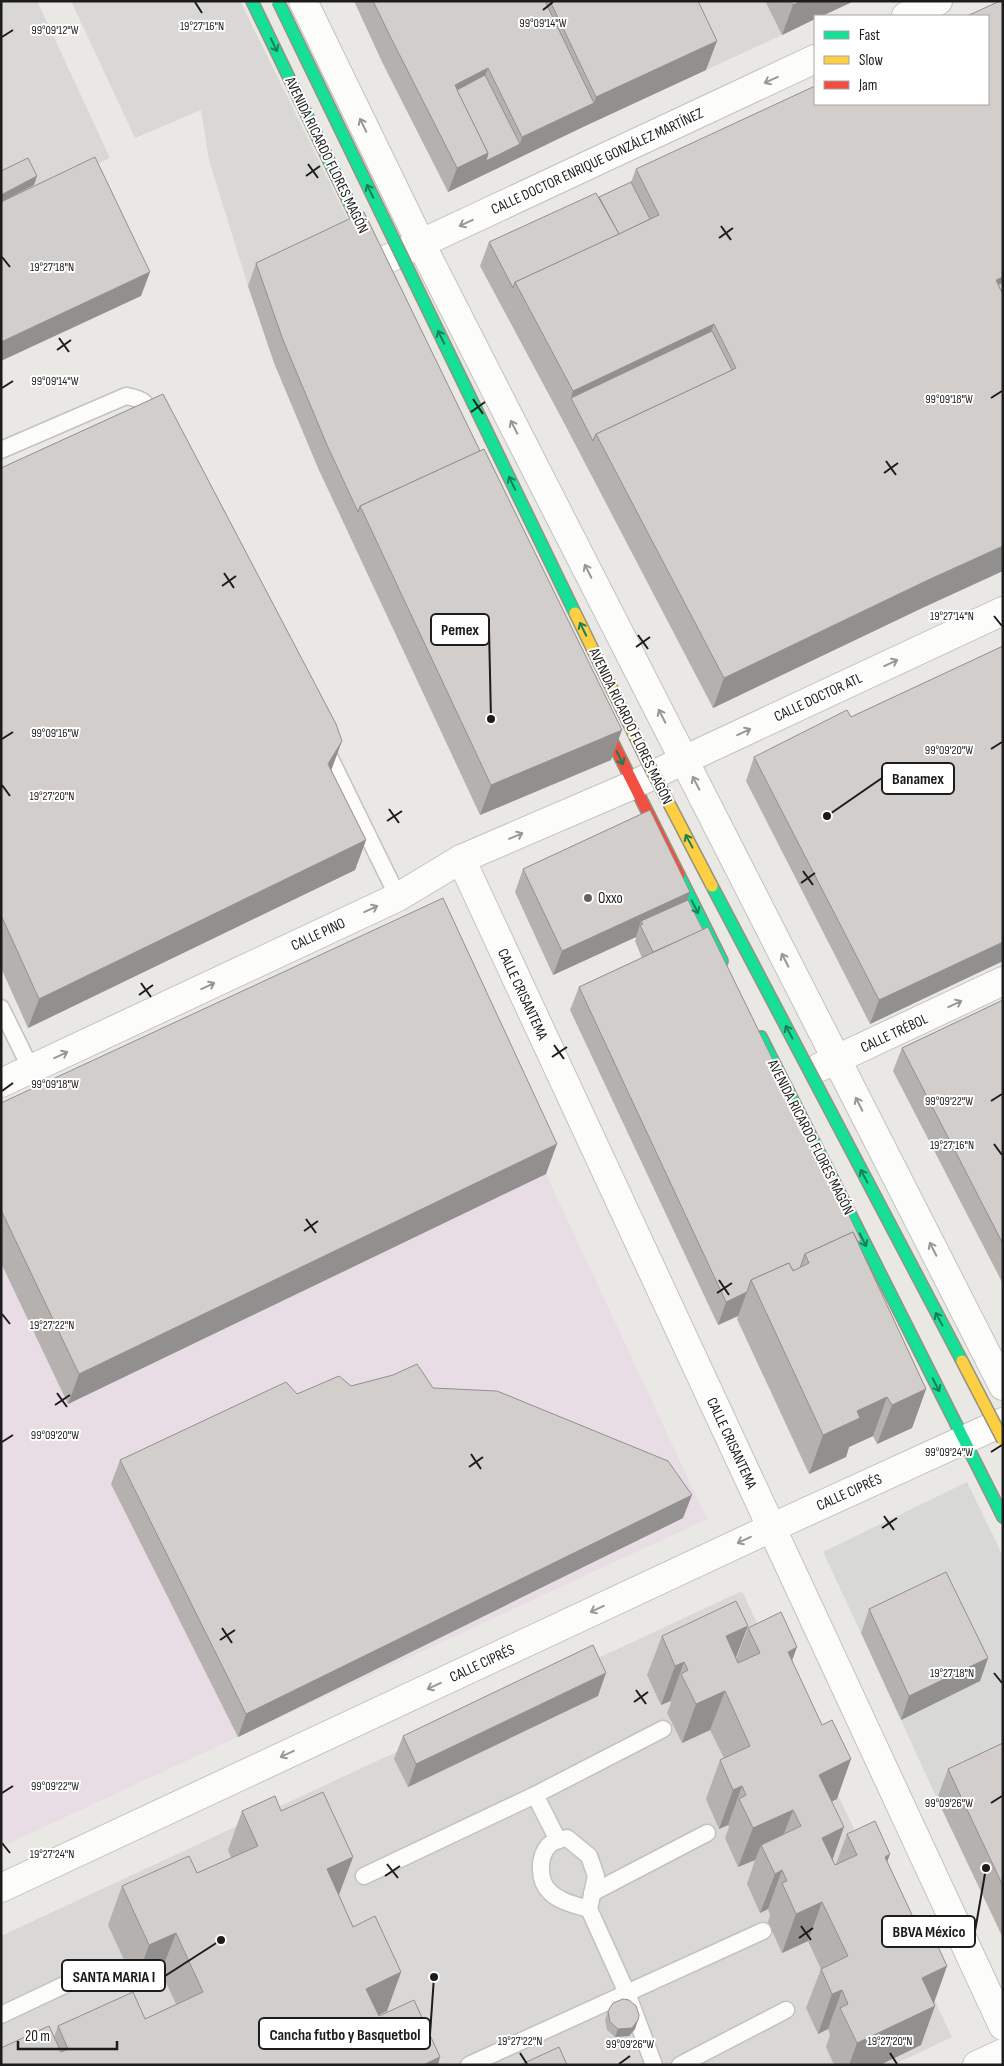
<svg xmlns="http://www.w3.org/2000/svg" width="1004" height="2066" font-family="'Sofia Sans Condensed',sans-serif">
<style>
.residential{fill:#d9d8d6}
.industrial{fill:#e8dde4}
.religious{fill:#d8d8d6}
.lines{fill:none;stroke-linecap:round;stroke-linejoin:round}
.lane-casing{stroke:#c3c2c1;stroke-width:19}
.street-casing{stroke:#c3c2c1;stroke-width:30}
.fast-casing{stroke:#93937e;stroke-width:14}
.jam-casing{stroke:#93937e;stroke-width:14}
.lane{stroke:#fcfcfb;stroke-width:16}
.street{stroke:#fcfcfb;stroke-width:28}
.fast{stroke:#16e098;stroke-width:11}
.jam{stroke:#f24e42;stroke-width:11}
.fast-bridge-casing{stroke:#93937e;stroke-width:14;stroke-linecap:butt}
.slow-bridge-casing{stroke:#93937e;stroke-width:14;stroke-linecap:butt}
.fast-bridge{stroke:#16e098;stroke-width:11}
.slow-bridge{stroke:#ffcf43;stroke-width:11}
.wall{fill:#b4b1af}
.shaded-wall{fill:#92908f}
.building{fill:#d1cecc;stroke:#92908f}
.oneway{stroke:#197e5a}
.oneway2{stroke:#979797}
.ticks{fill:none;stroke:#1c1c1c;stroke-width:2}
.poi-dot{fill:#646362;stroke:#fff;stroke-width:2}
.labels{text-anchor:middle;stroke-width:4;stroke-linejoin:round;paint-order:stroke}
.street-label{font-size:15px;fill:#1c1c1c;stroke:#fff}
.poi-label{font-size:15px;fill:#1c1c1c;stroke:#fff;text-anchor:start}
.ticks-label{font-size:12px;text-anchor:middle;fill:#1c1c1c;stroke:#fff;stroke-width:4;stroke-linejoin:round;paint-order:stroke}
.leader{fill:none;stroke:#1c1c1c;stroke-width:2}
.callout-dot{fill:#1c1c1c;stroke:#fff;stroke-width:2}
.callout{fill:#fff;stroke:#1c1c1c;stroke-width:2}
.callout-label{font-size:16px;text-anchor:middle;font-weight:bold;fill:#1c1c1c}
</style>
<rect width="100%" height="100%" fill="#eae8e5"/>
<g class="residential">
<path d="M 1,1 L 37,1 L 110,158 L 85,170 L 1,215 Z"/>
<path d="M 71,1 L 240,1 L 356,236 L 248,286 L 209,160 L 201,110 L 135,138 Z"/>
<path d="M 673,1 L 765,1 L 782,35 L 706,70 Z"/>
<path d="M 742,1591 L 952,2037 L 893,2065 L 1,2065 L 1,1936 Z"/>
</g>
<path class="industrial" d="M 546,1174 L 707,1519 L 1,1847 L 1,1263 L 68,1404 Z"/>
<path class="religious" d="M 967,1482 L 1003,1556 L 1003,1768 L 937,1799 L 901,1720 L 980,1681 L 938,1595 L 861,1633 L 823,1552 Z"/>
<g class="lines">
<defs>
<g id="lane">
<path d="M 1,450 L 126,396 C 145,399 147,404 156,421"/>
<path d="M 323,744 L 398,897"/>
<path d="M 1,1008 L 31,1069"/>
<path d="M 535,1795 L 663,1729"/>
<path d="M 364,1876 L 535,1795 L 558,1840"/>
<path d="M 592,1893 L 707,1833"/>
<path d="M 589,1909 C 576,1905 560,1902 550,1892 C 538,1881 538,1857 549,1845 C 554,1841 562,1839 567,1838 L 589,1856 L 596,1876 L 589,1909 L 627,1993 L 654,2065"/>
<path d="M 1,2015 L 96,1970"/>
<path d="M 469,2065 L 763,1931"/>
<path d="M 680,2065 L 786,2010"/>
</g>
<g id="street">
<path d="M 303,1 L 421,244 L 1003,1386"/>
<path d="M 906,16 L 938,1"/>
<path d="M 379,263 L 815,59"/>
<path d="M 461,859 L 1003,2026"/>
<path d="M 820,1067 L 1003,981"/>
<path d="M 1,1083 L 398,897 L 461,859 L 633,785 L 684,760 L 1003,611"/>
<path d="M 1,1888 L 771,1528 L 1003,1422"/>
<path d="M 977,2065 L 1003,2053"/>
</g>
<g id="fast">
<path d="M 252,1 L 372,250"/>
<path d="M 679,875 L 722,961"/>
<path d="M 761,1037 L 1003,1517"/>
</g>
<path id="jam" d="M 599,715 L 679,875"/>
</defs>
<use href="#lane" class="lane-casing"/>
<use href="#street" class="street-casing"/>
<use href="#fast" class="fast-casing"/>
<use href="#jam" class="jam-casing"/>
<use href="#lane" class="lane"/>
<use href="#street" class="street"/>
<use href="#fast" class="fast"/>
<use href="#jam" class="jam"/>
<defs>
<g id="fast-bridge">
<path d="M 278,1 L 575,613"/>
<path d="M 712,886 L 962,1361"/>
</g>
<g id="slow-bridge">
<path d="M 575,613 L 650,767 L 712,886"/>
<path d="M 962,1361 L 1003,1440"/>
</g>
</defs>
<use href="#fast-bridge" class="fast-bridge-casing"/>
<use href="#slow-bridge" class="slow-bridge-casing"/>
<use href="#fast-bridge" class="fast-bridge"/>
<use href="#slow-bridge" class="slow-bridge"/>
</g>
<g class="wall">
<path d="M 354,1 L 698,1 L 706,70 L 585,126 L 448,192 L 383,64 Z"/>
<path d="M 765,1 L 854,1 L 822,16 L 815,16 L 815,19 L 782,35 Z"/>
<path d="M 636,169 L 918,610 L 713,708 L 563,421 L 480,266 L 489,242 L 599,197 L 631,182 Z"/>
<path d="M 256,263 L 611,760 L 480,815 L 318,468 L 274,363 L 248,286 Z"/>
<path d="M 1,468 L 331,770 L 366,840 L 355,870 L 28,1028 L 1,968 Z"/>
<path d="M 851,717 L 1003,961 L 870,1024 L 746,781 L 754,757 Z"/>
<path d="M 523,869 L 688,900 L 859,1245 L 926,1389 L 912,1428 L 877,1444 L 873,1436 L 849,1447 L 846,1457 L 809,1474 L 737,1319 L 738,1316 L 718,1325 L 570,1010 L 579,987 L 642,958 L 635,941 L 636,938 L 636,937 L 553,975 L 515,892 Z"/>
<path d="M 1003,1000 L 1003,1284 L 893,1071 L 902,1048 Z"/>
<path d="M 1,1103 L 546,1174 L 68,1404 L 1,1263 Z"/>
<path d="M 351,1386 L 433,1388 L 683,1518 L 238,1737 L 111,1484 L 120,1460 L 297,1394 Z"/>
<path d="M 869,1609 L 988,1658 L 980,1681 L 901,1720 L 861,1633 Z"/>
<path d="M 748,1628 L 792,1661 L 837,1799 L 832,1801 L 832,1860 L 835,1865 L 836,1864 L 847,1834 L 887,1863 L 920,1932 L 947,1966 L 934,2003 L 921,2045 L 880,2065 L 834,2065 L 826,2047 L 830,2035 L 828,2029 L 818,2034 L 806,2008 L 821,1969 L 808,1941 L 782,1953 L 768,1922 L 770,1915 L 768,1909 L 760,1913 L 747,1884 L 755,1860 L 738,1867 L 725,1838 L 729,1827 L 728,1825 L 719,1829 L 706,1799 L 720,1760 L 724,1758 L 710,1730 L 682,1743 L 667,1713 L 671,1703 L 670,1701 L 661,1705 L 647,1675 L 662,1636 L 736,1658 L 736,1659 Z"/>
<path d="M 598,1696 L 408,1787 L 394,1759 L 403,1736 Z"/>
<path d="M 1003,1743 L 1003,1938 L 937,1799 L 948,1769 Z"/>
<path d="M 242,1811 L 281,1811 L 353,1857 L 339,1895 L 353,1927 L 401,1972 L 387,2011 L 378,2015 L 1,2065 L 54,2037 L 58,2026 L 145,2019 L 176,2004 L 161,1972 L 135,1984 L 108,1925 L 122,1886 L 197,1873 L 231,1858 L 228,1850 Z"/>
<path d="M 608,2011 L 635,2029 L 629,2036 L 615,2037 L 607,2030 L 605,2020 Z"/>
</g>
<g class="shaded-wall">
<path d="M 801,1 L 854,1 L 822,16 L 815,16 L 815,19 L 782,35 L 793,5 Z"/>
<path d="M 717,41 L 706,70 L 585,126 L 448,192 L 457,168 L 488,153 L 520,144 L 522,137 L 594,103 L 596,97 Z"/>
<path d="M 488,68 L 479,92 L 458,103 L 455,85 Z"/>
<path d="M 37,176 L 34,185 L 1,202 L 1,195 Z"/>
<path d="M 150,272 L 141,296 L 1,361 L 1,342 Z"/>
<path d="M 1003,277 L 1003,302 L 996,280 Z"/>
<path d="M 714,324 L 703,354 L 571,398 L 573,391 Z"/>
<path d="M 1003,546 L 1003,571 L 918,610 L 713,708 L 724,678 L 928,580 Z"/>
<path d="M 622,730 L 611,760 L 480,815 L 491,785 Z"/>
<path d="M 342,741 L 331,771 L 328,764 Z"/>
<path d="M 366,840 L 355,870 L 28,1028 L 39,999 Z"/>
<path d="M 690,892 L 682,916 L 641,921 L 636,937 L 553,975 L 562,951 Z"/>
<path d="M 1003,942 L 1003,961 L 870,1024 L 879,1000 Z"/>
<path d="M 557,1144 L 546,1174 L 68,1404 L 79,1374 Z"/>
<path d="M 747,1292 L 738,1316 L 718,1325 L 726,1302 Z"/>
<path d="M 926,1389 L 912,1428 L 877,1444 L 892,1405 Z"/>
<path d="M 887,1397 L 873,1436 L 849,1447 L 846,1457 L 809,1474 L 823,1435 L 857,1411 Z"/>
<path d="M 692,1495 L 683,1518 L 238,1737 L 246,1714 Z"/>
<path d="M 748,1626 L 733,1665 L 726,1636 Z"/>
<path d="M 797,1647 L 783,1686 L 788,1652 Z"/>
<path d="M 988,1658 L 980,1681 L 901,1720 L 909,1696 Z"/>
<path d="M 684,1662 L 670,1701 L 661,1705 L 675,1666 Z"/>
<path d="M 606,1673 L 598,1696 L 408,1787 L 416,1764 Z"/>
<path d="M 725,1691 L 710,1730 L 682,1743 L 696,1704 Z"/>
<path d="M 851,1759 L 837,1799 L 805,1814 L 819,1775 Z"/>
<path d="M 742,1786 L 728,1825 L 719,1829 L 733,1790 Z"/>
<path d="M 793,1810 L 778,1849 L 761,1845 L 755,1860 L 738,1867 L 753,1828 Z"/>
<path d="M 844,1827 L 830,1867 L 822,1838 Z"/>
<path d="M 890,1854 L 876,1894 L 885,1857 Z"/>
<path d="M 353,1857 L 338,1897 L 327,1869 Z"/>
<path d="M 782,1870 L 768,1909 L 760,1913 L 775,1874 Z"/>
<path d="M 822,1902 L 808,1941 L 782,1953 L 796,1914 Z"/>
<path d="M 176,1933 L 161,1972 L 135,1984 L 149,1945 Z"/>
<path d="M 947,1966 L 933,2005 L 922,1978 Z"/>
<path d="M 401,1972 L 387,2011 L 352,2028 L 366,1989 Z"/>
<path d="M 842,1990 L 828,2029 L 818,2034 L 832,1994 Z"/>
<path d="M 935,2006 L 921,2045 L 880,2065 L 849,2065 L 857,2043 Z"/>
<path d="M 638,2020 L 635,2029 L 629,2036 L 615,2037 L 618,2029 Z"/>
<path d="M 440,2057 L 438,2065 L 423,2065 Z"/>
</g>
<g class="building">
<path d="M 373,1 L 545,1 L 594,103 L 522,137 L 488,68 L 455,85 L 488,153 L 457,168 L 392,40 Z"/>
<path d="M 550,1 L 698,1 L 717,41 L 596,97 Z"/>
<path d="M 791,1 L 801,1 L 793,5 Z"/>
<path d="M 1000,1 L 1003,1 L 1003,277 L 996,280 L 1003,294 L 1003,546 L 928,580 L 724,678 L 596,434 L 736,368 L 714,324 L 573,391 L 515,282 L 659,215 L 636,169 L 815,86 L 815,104 L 988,104 L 988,16 L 967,16 Z"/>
<path d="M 485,75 L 520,144 L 486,161 L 488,153 L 457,90 Z"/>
<path d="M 95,157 L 150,272 L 1,342 L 1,202 Z"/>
<path d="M 28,158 L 37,176 L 1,195 L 1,171 Z"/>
<path d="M 631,182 L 650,219 L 619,234 L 599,197 Z"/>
<path d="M 596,193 L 619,234 L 515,282 L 513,288 L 489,242 Z"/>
<path d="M 364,212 L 480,451 L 360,506 L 358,512 L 327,445 L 283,340 L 256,263 Z"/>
<path d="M 1003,282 L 1003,294 L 998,285 Z"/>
<path d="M 712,331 L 732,370 L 596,434 L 593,441 L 571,398 Z"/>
<path d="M 163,394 L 336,724 L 342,741 L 328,764 L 366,840 L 39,999 L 1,915 L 1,468 Z"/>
<path d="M 484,449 L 622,730 L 491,785 L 360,506 Z"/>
<path d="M 1003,646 L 1003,942 L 879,1000 L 754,757 L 847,710 L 851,717 Z"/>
<path d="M 650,810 L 690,892 L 562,951 L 523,869 Z"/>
<path d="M 443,898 L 557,1144 L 79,1374 L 1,1210 L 1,1103 Z"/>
<path d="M 688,900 L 703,930 L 653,952 L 640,925 L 643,924 L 641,921 Z"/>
<path d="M 708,927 L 861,1240 L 858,1242 L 853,1232 L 805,1254 L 800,1268 L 793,1271 L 789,1263 L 751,1280 L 747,1292 L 726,1302 L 579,987 Z"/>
<path d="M 1003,1000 L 1003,1244 L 902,1048 Z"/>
<path d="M 853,1232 L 926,1389 L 892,1405 L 887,1397 L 857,1411 L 860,1418 L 823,1435 L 751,1280 L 789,1263 L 793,1271 L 809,1263 L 805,1254 Z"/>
<path d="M 417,1364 L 433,1388 L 497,1391 L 668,1461 L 692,1495 L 246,1714 L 120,1460 L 286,1382 L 297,1394 L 339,1376 L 351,1386 L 393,1375 Z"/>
<path d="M 946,1572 L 988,1658 L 909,1696 L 869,1609 Z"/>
<path d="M 736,1601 L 748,1626 L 726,1636 L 738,1663 L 760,1653 L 748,1628 L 781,1612 L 797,1647 L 788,1652 L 822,1725 L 832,1720 L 851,1759 L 819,1775 L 844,1827 L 822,1838 L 835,1865 L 857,1855 L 847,1834 L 875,1821 L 890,1854 L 885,1857 L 920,1932 L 929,1927 L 947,1966 L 922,1978 L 935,2006 L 857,2043 L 840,2008 L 848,2004 L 842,1990 L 832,1994 L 821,1969 L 848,1956 L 822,1902 L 796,1914 L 782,1883 L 787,1881 L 782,1870 L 775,1874 L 761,1845 L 801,1826 L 793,1810 L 753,1828 L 739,1799 L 746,1795 L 742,1786 L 733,1790 L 720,1760 L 750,1746 L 725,1691 L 696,1704 L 681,1674 L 688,1670 L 684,1662 L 675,1666 L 662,1636 Z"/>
<path d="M 593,1645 L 606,1673 L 416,1764 L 403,1736 Z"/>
<path d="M 1003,1743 L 1003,1886 L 948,1769 Z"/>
<path d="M 323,1792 L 353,1857 L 327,1869 L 353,1927 L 375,1916 L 401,1972 L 366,1989 L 379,2016 L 414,2000 L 440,2057 L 423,2065 L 1,2065 L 1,2048 L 49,2026 L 61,2052 L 68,2049 L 58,2026 L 133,1992 L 145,2019 L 203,1992 L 176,1933 L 149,1945 L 122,1886 L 189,1856 L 197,1873 L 258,1846 L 242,1811 L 275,1796 L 281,1811 Z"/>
<path d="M 623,1999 L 629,2000 L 636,2006 L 639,2015 L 638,2020 L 632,2028 L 618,2029 L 610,2022 L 608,2011 L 613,2003 Z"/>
<path d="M 559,2047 L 567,2065 L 520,2065 Z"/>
</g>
<defs><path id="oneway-shaft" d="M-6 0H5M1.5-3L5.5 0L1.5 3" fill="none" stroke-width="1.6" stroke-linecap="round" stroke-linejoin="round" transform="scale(1.25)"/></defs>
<g class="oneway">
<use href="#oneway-shaft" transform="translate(274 45) rotate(64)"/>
<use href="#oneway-shaft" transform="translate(370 191) rotate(-116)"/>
<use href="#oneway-shaft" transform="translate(441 337) rotate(-116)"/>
<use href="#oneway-shaft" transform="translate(512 483) rotate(-116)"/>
<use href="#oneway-shaft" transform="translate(583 629) rotate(-116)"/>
<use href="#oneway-shaft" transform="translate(620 758) rotate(64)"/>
<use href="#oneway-shaft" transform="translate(689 841) rotate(-118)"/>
<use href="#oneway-shaft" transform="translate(695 907) rotate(63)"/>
<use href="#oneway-shaft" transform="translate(789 1032) rotate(-118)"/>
<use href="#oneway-shaft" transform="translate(864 1176) rotate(-118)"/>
<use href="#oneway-shaft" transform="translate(863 1240) rotate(63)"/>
<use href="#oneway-shaft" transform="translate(939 1319) rotate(-118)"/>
<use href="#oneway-shaft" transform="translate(936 1385) rotate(63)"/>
</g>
<g class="oneway2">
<use href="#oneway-shaft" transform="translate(771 80) rotate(155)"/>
<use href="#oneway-shaft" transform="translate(363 125) rotate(-116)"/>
<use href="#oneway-shaft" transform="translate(466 223) rotate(155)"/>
<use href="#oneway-shaft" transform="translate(514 427) rotate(-117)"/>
<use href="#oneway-shaft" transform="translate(588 571) rotate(-117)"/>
<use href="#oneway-shaft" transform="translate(891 663) rotate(-25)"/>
<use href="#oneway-shaft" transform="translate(662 716) rotate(-117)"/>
<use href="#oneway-shaft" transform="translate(744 732) rotate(-25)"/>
<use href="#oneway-shaft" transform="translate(696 783) rotate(-117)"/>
<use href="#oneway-shaft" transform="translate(516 836) rotate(-23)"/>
<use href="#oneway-shaft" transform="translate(371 909) rotate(-25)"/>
<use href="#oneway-shaft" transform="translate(785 960) rotate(-117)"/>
<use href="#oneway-shaft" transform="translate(208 986) rotate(-25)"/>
<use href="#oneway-shaft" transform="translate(955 1004) rotate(-25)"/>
<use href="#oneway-shaft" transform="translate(61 1055) rotate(-25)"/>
<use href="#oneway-shaft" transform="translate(859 1104) rotate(-117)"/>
<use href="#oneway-shaft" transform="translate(933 1249) rotate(-117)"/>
<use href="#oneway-shaft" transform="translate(744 1540) rotate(155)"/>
<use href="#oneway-shaft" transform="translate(597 1609) rotate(155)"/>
<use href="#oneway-shaft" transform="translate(434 1686) rotate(155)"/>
<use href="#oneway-shaft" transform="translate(287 1754) rotate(155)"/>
</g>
<path class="ticks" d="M 195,2 L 202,13M 543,10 L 553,2M 2,37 L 13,30M 308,164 L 318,178M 306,176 L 320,166M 721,226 L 731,240M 719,238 L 733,228M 2,257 L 10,267M 59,338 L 69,352M 57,350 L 71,340M 2,388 L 13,381M 991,398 L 1002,391M 473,399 L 483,414M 471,412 L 485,402M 886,461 L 896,475M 884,473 L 898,463M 224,573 L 234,588M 222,586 L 236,576M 994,616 L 1002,626M 638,635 L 648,649M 636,647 L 650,637M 2,739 L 13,732M 991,749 L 1002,742M 2,785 L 10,796M 389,809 L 399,823M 387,821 L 402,811M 803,871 L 813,885M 801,883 L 815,873M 141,983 L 151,997M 139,995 L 153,985M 554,1045 L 564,1059M 552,1057 L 567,1047M 2,1091 L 13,1083M 991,1101 L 1002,1094M 994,1144 L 1002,1155M 306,1219 L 316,1233M 304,1231 L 318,1221M 719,1280 L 729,1295M 717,1293 L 732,1283M 2,1314 L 10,1324M 57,1393 L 67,1407M 55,1405 L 70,1395M 2,1442 L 13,1435M 991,1452 L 1002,1445M 471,1454 L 481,1469M 469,1467 L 483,1457M 884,1516 L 894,1530M 882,1528 L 897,1518M 222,1628 L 232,1643M 220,1640 L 235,1630M 994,1673 L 1002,1683M 636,1690 L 646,1704M 634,1702 L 648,1692M 2,1793 L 13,1786M 991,1803 L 1002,1796M 2,1843 L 10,1853M 387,1864 L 398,1878M 385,1876 L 400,1866M 801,1926 L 811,1940M 799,1938 L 813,1928M 520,2053 L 527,2064M 890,2053 L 897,2064M 619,2064 L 630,2056"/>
<circle class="poi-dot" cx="588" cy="898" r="5"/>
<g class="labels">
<g class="street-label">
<text transform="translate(327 155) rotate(64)" y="5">AVENIDA RICARDO FLORES MAGÓN</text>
<text transform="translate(597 161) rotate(-25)" y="5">CALLE DOCTOR ENRIQUE GONZÁLEZ MARTÍNEZ</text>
<text transform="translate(818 697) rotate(-25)" y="5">CALLE DOCTOR ATL</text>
<text transform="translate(631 726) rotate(64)" y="5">AVENIDA RICARDO FLORES MAGÓN</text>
<text transform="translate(318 934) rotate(-25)" y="5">CALLE PINO</text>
<text transform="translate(523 994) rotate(65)" y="5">CALLE CRISANTEMA</text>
<text transform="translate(894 1033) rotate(-25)" y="5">CALLE TRÉBOL</text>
<text transform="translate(811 1137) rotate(63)" y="5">AVENIDA RICARDO FLORES MAGÓN</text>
<text transform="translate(732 1443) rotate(65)" y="5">CALLE CRISANTEMA</text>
<text transform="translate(849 1492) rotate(-24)" y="5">CALLE CIPRÉS</text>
<text transform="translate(482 1663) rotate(-25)" y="5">CALLE CIPRÉS</text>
</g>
<g class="poi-label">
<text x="598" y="903">Oxxo</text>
</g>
</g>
<g class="ticks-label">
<text x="543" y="27">99°09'14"W</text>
<text x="202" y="30">19°27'16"N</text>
<text x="55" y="34">99°09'12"W</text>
<text x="52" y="271">19°27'18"N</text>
<text x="55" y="385">99°09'14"W</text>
<text x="949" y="403">99°09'18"W</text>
<text x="952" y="620">19°27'14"N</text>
<text x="55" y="737">99°09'16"W</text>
<text x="949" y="754">99°09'20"W</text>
<text x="52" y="800">19°27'20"N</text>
<text x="55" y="1088">99°09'18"W</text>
<text x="949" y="1105">99°09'22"W</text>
<text x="952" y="1149">19°27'16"N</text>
<text x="52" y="1329">19°27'22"N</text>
<text x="55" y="1439">99°09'20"W</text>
<text x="949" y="1456">99°09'24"W</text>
<text x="952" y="1677">19°27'18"N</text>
<text x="55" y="1790">99°09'22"W</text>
<text x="949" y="1807">99°09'26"W</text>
<text x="52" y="1858">19°27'24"N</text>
<text x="520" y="2045">19°27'22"N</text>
<text x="890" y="2045">19°27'20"N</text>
<text x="630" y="2048">99°09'26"W</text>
</g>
<path class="leader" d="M491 719L489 629M827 816L882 778M986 1868L975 1931M221 1940L165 1976M434 1977L430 2034"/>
<g class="callout-dot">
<circle cx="491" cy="719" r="5"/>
<circle cx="827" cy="816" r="5"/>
<circle cx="986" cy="1868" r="5"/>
<circle cx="221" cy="1940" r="5"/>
<circle cx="434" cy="1977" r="5"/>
</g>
<g class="callout">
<rect x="431" y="614" width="58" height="31" rx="5"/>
<rect x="882" y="763" width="72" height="31" rx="5"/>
<rect x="882" y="1916" width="93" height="31" rx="5"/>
<rect x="62" y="1960" width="103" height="31" rx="5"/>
<rect x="259" y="2018" width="171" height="31" rx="5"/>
</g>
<g class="callout-label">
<text x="460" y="635">Pemex</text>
<text x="918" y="784">Banamex</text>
<text x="929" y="1937">BBVA México</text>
<text x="114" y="1982">SANTA MARIA I</text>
<text x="345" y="2040">Cancha futbo y Basquetbol</text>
</g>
<rect width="1004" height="2066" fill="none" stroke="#1c1c1c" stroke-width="5"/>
<rect x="814" y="15" width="175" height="90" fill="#ffffff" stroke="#a4a4a4"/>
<rect x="824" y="31" width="25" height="8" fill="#16e098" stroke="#a4a4a4"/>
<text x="859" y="40" font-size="15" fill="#1c1c1c">Fast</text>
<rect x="824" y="56" width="25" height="8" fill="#ffcf43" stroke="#a4a4a4"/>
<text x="859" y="65" font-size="15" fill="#1c1c1c">Slow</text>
<rect x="824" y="81" width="25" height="8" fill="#f24e42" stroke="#a4a4a4"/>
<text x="859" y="90" font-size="15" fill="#1c1c1c">Jam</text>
<path d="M18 2041v8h99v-8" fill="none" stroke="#1c1c1c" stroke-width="2.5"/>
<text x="25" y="2041" font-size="15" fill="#1c1c1c" stroke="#ffffff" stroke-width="4" paint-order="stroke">20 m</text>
</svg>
